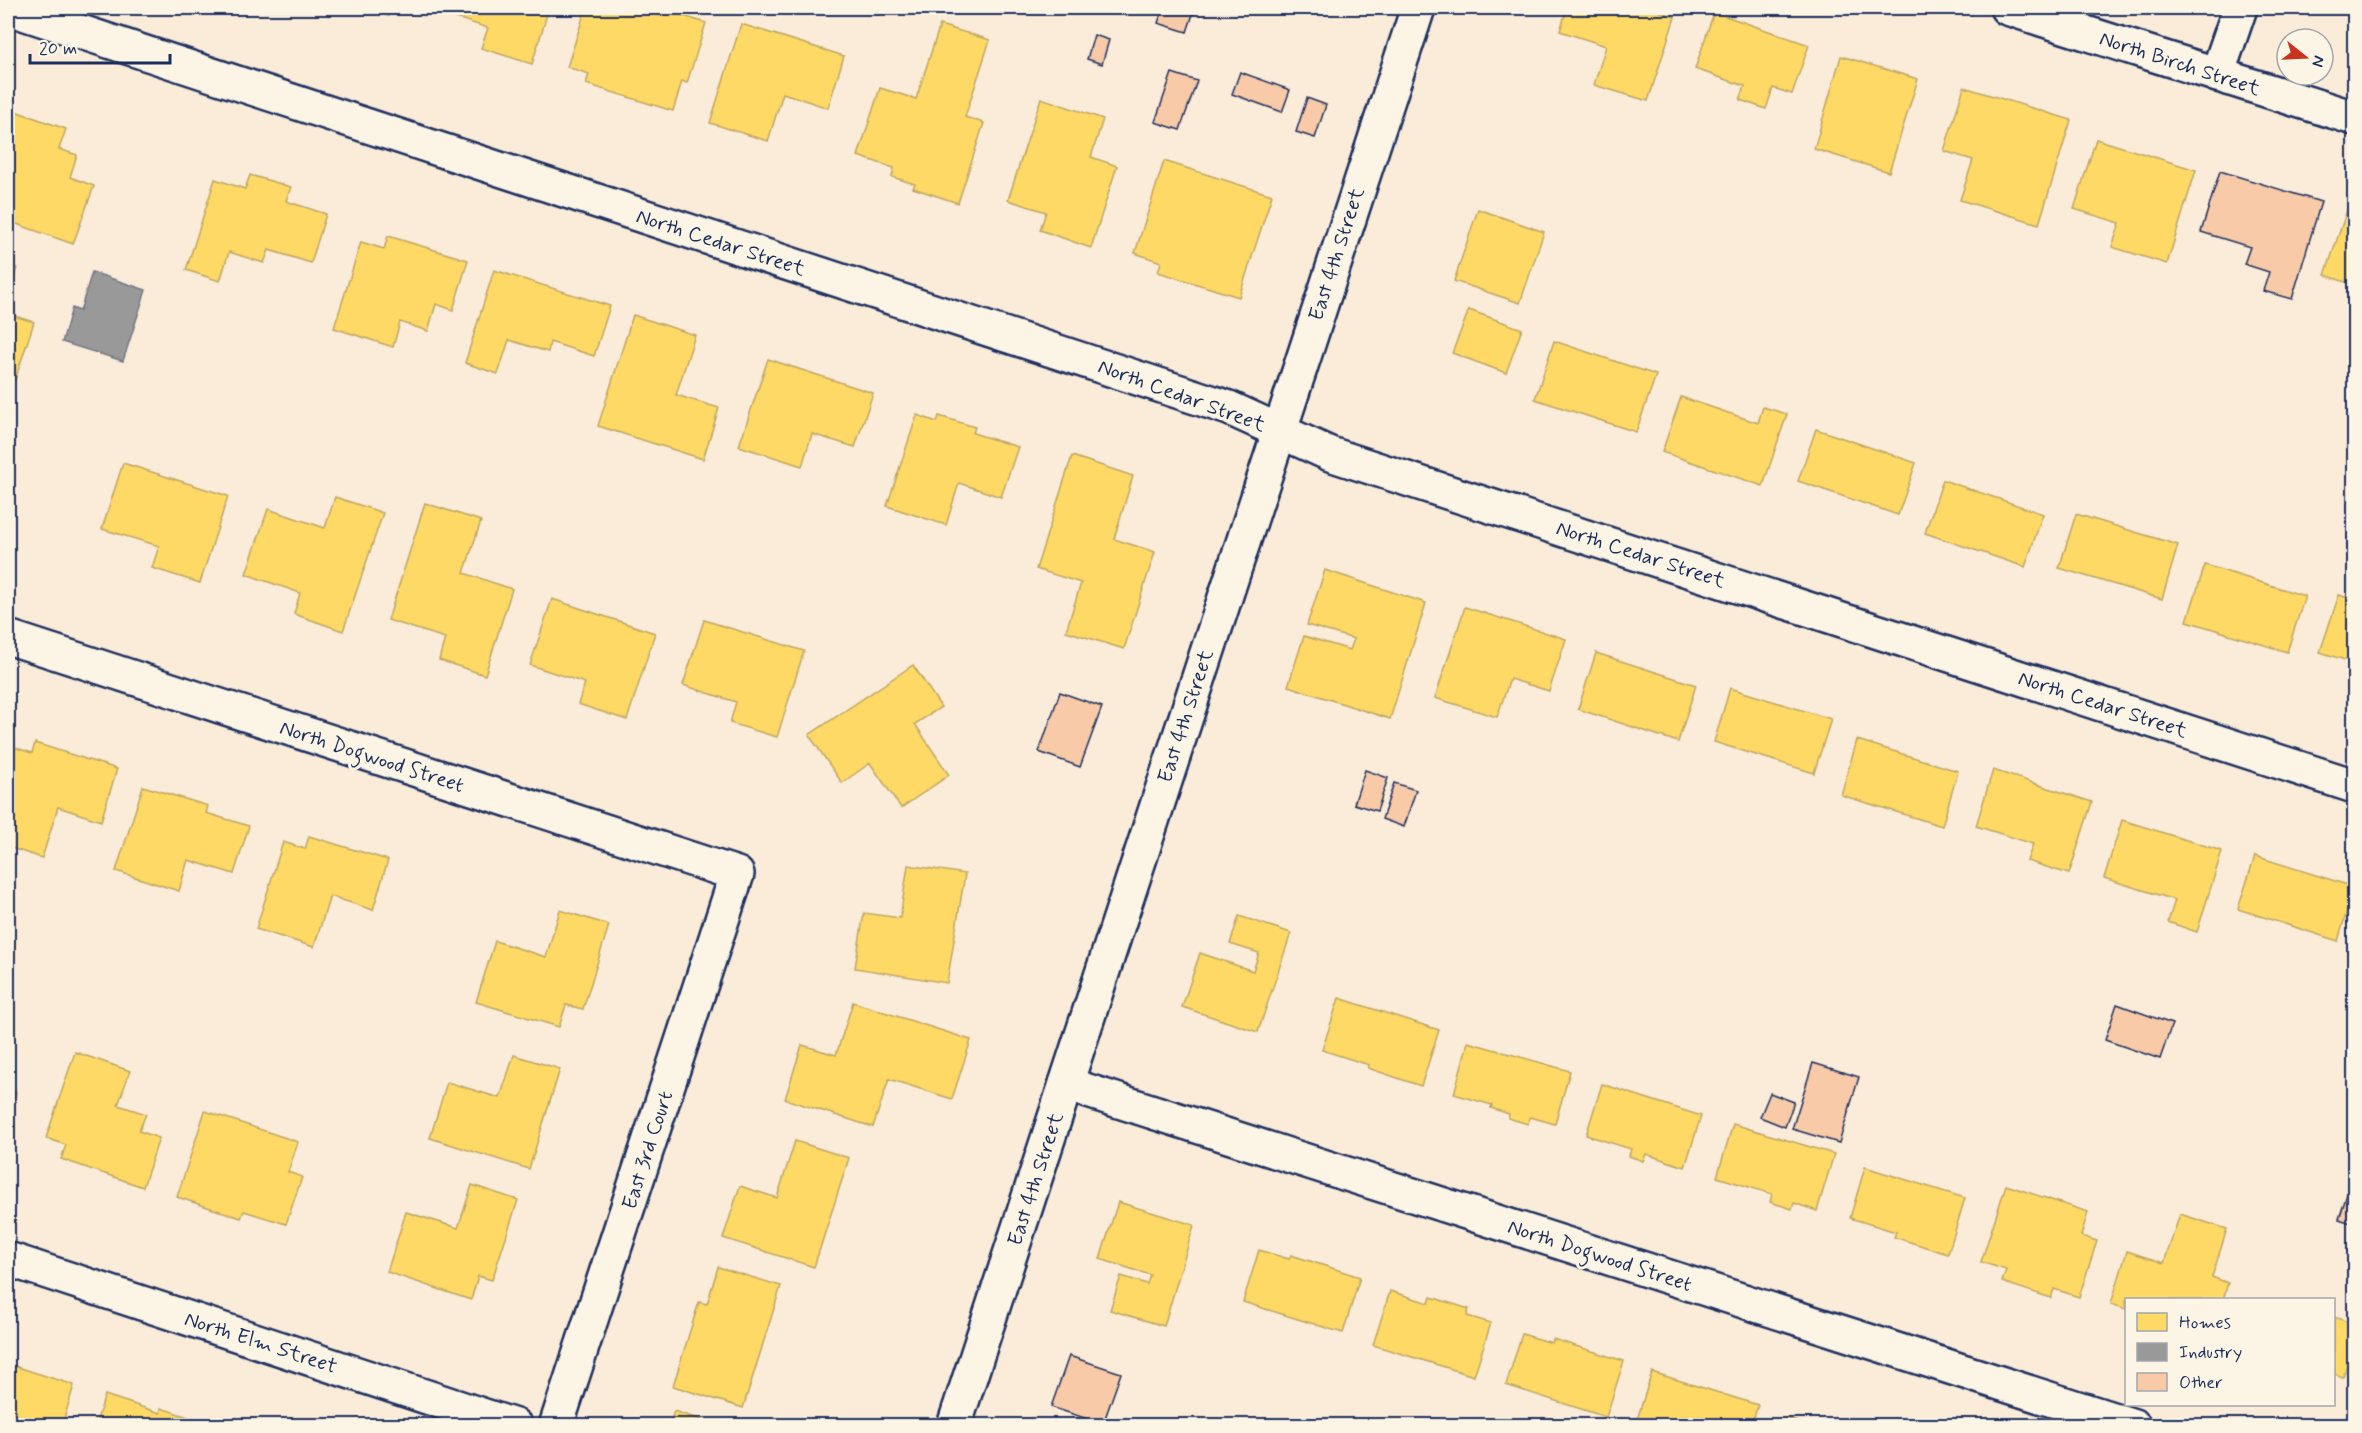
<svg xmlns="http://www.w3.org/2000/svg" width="2362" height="1433" font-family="Mynerve,sans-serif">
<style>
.homes{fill:#ffd966;stroke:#bba664;stroke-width:1.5}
.industry{fill:#999;stroke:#737987;stroke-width:1.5}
.building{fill:#f8caa7;stroke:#1b2f5e;stroke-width:1.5}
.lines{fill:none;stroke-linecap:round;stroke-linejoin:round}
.street-casing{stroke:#1b2f5e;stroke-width:38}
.secondary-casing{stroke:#1b2f5e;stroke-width:38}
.street{stroke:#fcf5e5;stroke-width:33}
.secondary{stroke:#fcf5e5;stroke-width:33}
.labels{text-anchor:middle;stroke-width:6;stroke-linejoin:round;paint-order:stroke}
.street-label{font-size:21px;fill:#1b2f5e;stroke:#fcf5e5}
</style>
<rect width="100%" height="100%" fill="#fbecd9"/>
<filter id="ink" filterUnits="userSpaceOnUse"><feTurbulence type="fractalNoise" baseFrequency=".0167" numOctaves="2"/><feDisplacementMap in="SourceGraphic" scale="12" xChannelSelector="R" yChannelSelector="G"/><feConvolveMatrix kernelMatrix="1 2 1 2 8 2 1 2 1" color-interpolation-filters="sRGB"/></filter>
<g filter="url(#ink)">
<g class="homes">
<path d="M 362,8 L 392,8 L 389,16 Z"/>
<path d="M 453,8 L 549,8 L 532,64 L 481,48 L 488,28 L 450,16 Z"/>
<path d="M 586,8 L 658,8 L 706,23 L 687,83 L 682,81 L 673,111 L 586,84 L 589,74 L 567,67 Z"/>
<path d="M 1567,8 L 1649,8 L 1675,17 L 1648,101 L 1594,85 L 1606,46 L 1560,31 Z"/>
<path d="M 1714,12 L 1809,45 L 1792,94 L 1773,88 L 1766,109 L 1740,100 L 1745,86 L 1695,69 Z"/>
<path d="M 741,24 L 844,56 L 828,108 L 783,93 L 768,141 L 710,123 Z"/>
<path d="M 940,25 L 990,40 L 965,117 L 984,123 L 958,203 L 913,188 L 915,184 L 892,177 L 894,168 L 858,156 L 880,88 L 916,99 Z"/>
<path d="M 1841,56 L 1918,79 L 1889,172 L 1814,149 Z"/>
<path d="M 1964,87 L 2071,120 L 2039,224 L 1960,200 L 1973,160 L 1944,151 Z"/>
<path d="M 1041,98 L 1103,119 L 1091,157 L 1117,166 L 1091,248 L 1040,230 L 1046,212 L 1008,200 Z"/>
<path d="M 18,112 L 66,129 L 59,149 L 77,155 L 70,177 L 94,186 L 73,244 L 8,221 L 8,142 Z"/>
<path d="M 2096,139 L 2196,170 L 2167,264 L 2112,247 L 2120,223 L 2074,209 Z"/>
<path d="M 1164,161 L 1272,195 L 1239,297 L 1158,272 L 1161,262 L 1135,253 Z"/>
<path d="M 250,175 L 291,187 L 286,201 L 326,214 L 311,263 L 269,250 L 264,263 L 229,252 L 220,281 L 186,270 L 215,179 L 245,189 Z"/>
<path d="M 1478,209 L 1544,232 L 1520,303 L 1454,281 Z"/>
<path d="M 2347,210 L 2354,213 L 2354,285 L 2325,275 Z"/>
<path d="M 388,236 L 468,260 L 453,310 L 436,304 L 428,331 L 400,322 L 393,347 L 334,328 L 361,242 L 384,249 Z"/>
<path d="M 8,265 L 17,268 L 8,296 Z"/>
<path d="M 494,270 L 610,306 L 594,356 L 550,342 L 548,352 L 509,340 L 498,374 L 465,363 Z"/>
<path d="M 1469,310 L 1522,329 L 1506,373 L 1452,353 Z"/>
<path d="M 8,314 L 34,322 L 15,380 L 8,378 Z"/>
<path d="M 633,315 L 695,335 L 676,395 L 719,408 L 703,459 L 598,426 Z"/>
<path d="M 1554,341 L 1656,375 L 1636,432 L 1535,399 Z"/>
<path d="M 768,359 L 873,393 L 855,447 L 812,434 L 802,466 L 739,446 Z"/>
<path d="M 1681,397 L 1758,423 L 1763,407 L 1787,414 L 1763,486 L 1662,452 Z"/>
<path d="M 917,415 L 937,422 L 939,416 L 975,427 L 973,433 L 1018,447 L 1001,497 L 959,483 L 946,525 L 887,506 Z"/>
<path d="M 1816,429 L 1916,463 L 1898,515 L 1798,481 Z"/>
<path d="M 1072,456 L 1133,476 L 1114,539 L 1155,552 L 1124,649 L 1066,631 L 1081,583 L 1036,569 Z"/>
<path d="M 123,463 L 228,496 L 200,583 L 152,568 L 159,546 L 102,529 Z"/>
<path d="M 1943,480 L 2043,514 L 2025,567 L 1925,533 Z"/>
<path d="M 335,497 L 383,513 L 343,631 L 294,614 L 300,593 L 246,574 L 268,509 L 325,528 Z"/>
<path d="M 425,503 L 481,521 L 464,573 L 512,589 L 485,675 L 439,660 L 445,638 L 388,620 Z"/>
<path d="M 2076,514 L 2178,545 L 2162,599 L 2059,568 Z"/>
<path d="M 2205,565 L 2305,596 L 2287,652 L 2187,621 Z"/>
<path d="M 1325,570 L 1426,603 L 1390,719 L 1288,686 L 1304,636 L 1350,650 L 1354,639 L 1307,625 Z"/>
<path d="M 2339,595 L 2354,600 L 2354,663 L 2320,652 Z"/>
<path d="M 552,599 L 655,633 L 627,720 L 578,704 L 585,683 L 530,665 Z"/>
<path d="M 1465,607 L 1566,639 L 1549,691 L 1510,679 L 1497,717 L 1435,698 Z"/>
<path d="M 704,620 L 804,651 L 777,737 L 730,723 L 736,702 L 683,685 Z"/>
<path d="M 1596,653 L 1696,685 L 1678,742 L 1578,709 Z"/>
<path d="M 913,665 L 941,707 L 915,724 L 949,775 L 901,808 L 870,763 L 842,783 L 809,735 Z"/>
<path d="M 1730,688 L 1831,719 L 1814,773 L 1714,742 Z"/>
<path d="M 1857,740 L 1958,771 L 1942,826 L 1841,795 Z"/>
<path d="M 35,743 L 117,769 L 101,821 L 58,807 L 42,858 L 8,847 L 8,745 L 32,753 Z"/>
<path d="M 1993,770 L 2092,802 L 2069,874 L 2027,861 L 2033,844 L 1976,826 Z"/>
<path d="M 143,786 L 208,806 L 206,813 L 249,826 L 234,874 L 188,860 L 179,891 L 116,871 Z"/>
<path d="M 2122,820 L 2222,851 L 2197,932 L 2168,922 L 2175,900 L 2104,878 Z"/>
<path d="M 309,836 L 388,860 L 373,910 L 330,896 L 314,947 L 256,929 L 283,842 L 305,849 Z"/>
<path d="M 2255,856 L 2354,887 L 2338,941 L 2238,909 Z"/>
<path d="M 908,865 L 965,874 L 947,983 L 855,968 L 864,913 L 900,918 Z"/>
<path d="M 560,910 L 609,925 L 583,1009 L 566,1005 L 559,1027 L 476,1002 L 495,941 L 546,957 Z"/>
<path d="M 1239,916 L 1291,933 L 1258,1032 L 1182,1007 L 1200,953 L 1253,971 L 1259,953 L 1230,944 Z"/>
<path d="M 1339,998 L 1439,1030 L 1421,1086 L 1368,1068 L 1369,1065 L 1322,1050 Z"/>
<path d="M 853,1002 L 971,1040 L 952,1099 L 889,1079 L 873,1127 L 785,1099 L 802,1045 L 836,1055 Z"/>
<path d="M 1468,1042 L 1570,1071 L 1555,1124 L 1530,1117 L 1528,1124 L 1508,1118 L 1509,1114 L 1491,1108 L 1492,1105 L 1454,1094 Z"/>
<path d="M 75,1052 L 130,1071 L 118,1105 L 146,1114 L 139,1131 L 159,1138 L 143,1187 L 61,1159 L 66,1145 L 46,1138 Z"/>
<path d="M 514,1055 L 560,1069 L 529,1169 L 430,1138 L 447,1082 L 500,1098 Z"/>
<path d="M 1602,1084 L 1701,1116 L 1685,1167 L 1646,1154 L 1643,1161 L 1629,1156 L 1631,1149 L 1586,1135 Z"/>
<path d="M 8,1089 L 16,1092 L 8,1116 Z"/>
<path d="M 205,1111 L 298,1142 L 288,1172 L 302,1177 L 286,1224 L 244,1211 L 241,1218 L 177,1197 Z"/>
<path d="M 1733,1124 L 1834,1154 L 1817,1211 L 1794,1203 L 1792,1209 L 1770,1202 L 1772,1194 L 1717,1177 Z"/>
<path d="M 795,1141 L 849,1158 L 814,1267 L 723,1238 L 740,1186 L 777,1198 Z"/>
<path d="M 1865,1167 L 1965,1198 L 1948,1254 L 1894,1237 L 1896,1232 L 1850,1218 Z"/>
<path d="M 472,1185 L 518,1200 L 492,1280 L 478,1276 L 471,1300 L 387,1272 L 406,1212 L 458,1228 Z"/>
<path d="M 2006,1185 L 2088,1212 L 2081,1236 L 2097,1241 L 2079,1297 L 2054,1289 L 2051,1298 L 2002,1282 L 2006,1270 L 1981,1262 Z"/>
<path d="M 1118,1202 L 1194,1225 L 1164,1326 L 1110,1310 L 1121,1276 L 1147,1284 L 1150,1275 L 1100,1259 Z"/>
<path d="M 2180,1214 L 2227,1229 L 2212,1277 L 2228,1283 L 2223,1300 L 2126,1300 L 2126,1309 L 2111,1304 L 2127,1251 L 2164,1263 Z"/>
<path d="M 1259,1250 L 1289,1259 L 1291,1255 L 1360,1277 L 1343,1333 L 1243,1302 Z"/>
<path d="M 718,1267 L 781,1286 L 743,1408 L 673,1386 L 699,1302 L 707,1304 Z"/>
<path d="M 1390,1291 L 1429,1303 L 1431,1297 L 1469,1309 L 1467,1316 L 1491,1323 L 1474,1376 L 1373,1345 Z"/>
<path d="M 2334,1317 L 2354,1324 L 2354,1343 L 2343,1377 L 2334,1374 Z"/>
<path d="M 1522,1334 L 1552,1343 L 1553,1339 L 1624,1361 L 1606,1417 L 1506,1385 Z"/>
<path d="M 8,1364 L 74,1385 L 62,1426 L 8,1426 Z"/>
<path d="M 1652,1372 L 1758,1405 L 1751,1426 L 1635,1426 Z"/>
<path d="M 105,1395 L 160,1413 L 161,1408 L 212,1425 L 95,1426 Z"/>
<path d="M 674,1411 L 720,1426 L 669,1426 Z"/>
<path d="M 1786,1418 L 1810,1426 L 1783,1426 Z"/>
</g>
<path class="industry" d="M 92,272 L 146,290 L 123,361 L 62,342 L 72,308 L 80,311 Z"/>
<g class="building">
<path d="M 1163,8 L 1195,8 L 1187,32 L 1158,23 Z"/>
<path d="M 1094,35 L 1109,40 L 1102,64 L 1087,59 Z"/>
<path d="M 1240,72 L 1290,90 L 1282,112 L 1232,94 Z"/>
<path d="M 1172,73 L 1197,81 L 1180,130 L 1155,122 Z"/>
<path d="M 1307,98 L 1326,105 L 1315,138 L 1296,132 Z"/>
<path d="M 2220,171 L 2321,202 L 2292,299 L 2263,291 L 2269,272 L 2244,264 L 2250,247 L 2201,232 Z"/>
<path d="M 1060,692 L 1102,707 L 1080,767 L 1039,752 Z"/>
<path d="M 1365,770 L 1388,778 L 1377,811 L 1354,804 Z"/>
<path d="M 1394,783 L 1416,790 L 1404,827 L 1382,819 Z"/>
<path d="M 2117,1004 L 2172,1024 L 2160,1059 L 2105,1040 Z"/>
<path d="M 1813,1063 L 1859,1077 L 1839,1143 L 1792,1129 Z"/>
<path d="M 1770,1093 L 1794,1102 L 1785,1127 L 1760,1117 Z"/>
<path d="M 2354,1172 L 2354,1224 L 2339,1219 Z"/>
<path d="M 1069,1356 L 1121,1373 L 1103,1424 L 1051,1407 Z"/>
</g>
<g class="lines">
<defs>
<g id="street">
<path d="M 8,8 L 1229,408 L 1330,454 L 2354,786"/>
<path d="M 2007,8 L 2354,118"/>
<path d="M 2217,75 L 2240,8"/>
<path d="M 8,637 L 737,874 L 556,1426"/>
<path d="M 1066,1084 L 2134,1426"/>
<path d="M 8,1259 L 515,1426"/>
</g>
<path id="secondary" d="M 954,1426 L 1418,8"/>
</defs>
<use href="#street" class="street-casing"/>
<use href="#secondary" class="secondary-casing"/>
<use href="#street" class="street"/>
<use href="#secondary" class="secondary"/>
</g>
</g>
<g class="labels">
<g class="street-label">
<text transform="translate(2180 63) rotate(18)" y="7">North Birch Street</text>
<text transform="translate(721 242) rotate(18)" y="7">North Cedar Street</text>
<text transform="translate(1336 254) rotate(-72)" y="7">East 4th Street</text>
<text transform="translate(1182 395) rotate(20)" y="7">North Cedar Street</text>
<text transform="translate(1641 554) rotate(18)" y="7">North Cedar Street</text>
<text transform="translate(2103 704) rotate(18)" y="7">North Cedar Street</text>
<text transform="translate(1185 716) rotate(-72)" y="7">East 4th Street</text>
<text transform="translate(372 756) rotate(18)" y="7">North Dogwood Street</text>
<text transform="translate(647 1150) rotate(-72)" y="7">East 3rd Court</text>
<text transform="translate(1035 1179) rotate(-72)" y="7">East 4th Street</text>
<text transform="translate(1600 1255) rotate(18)" y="7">North Dogwood Street</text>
<text transform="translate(261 1342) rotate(18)" y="7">North Elm Street</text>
</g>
</g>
<rect width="2362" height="1433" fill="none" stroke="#fcf5e5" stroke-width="30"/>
<rect x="15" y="15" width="2332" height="1403" fill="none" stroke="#1b2f5e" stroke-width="2" filter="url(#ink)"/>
<rect x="2125" y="1298" width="210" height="108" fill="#fcf5e5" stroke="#a2a6af" stroke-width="1.5"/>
<rect x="2137" y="1313" width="30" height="18" fill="#ffd966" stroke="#a2a6af" stroke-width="1.5"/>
<text x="2179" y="1328" font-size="18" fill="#1b2f5e">Homes</text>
<rect x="2137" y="1343" width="30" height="18" fill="#999999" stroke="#a2a6af" stroke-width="1.5"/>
<text x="2179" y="1358" font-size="18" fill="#1b2f5e">Industry</text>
<rect x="2137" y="1373" width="30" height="18" fill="#f8caa7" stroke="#a2a6af" stroke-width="1.5"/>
<text x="2179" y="1388" font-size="18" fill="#1b2f5e">Other</text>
<g transform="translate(2305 57) rotate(108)"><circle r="28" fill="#fcf5e5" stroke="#a2a6af" stroke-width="1.5"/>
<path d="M0-4.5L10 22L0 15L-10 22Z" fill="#c8321e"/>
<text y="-9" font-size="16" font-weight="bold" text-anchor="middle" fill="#1b2f5e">N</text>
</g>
<path d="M30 54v9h140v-9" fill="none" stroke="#1b2f5e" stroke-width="3"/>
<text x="39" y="54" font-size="18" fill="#1b2f5e" stroke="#fcf5e5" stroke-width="4.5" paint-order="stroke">20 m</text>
</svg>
